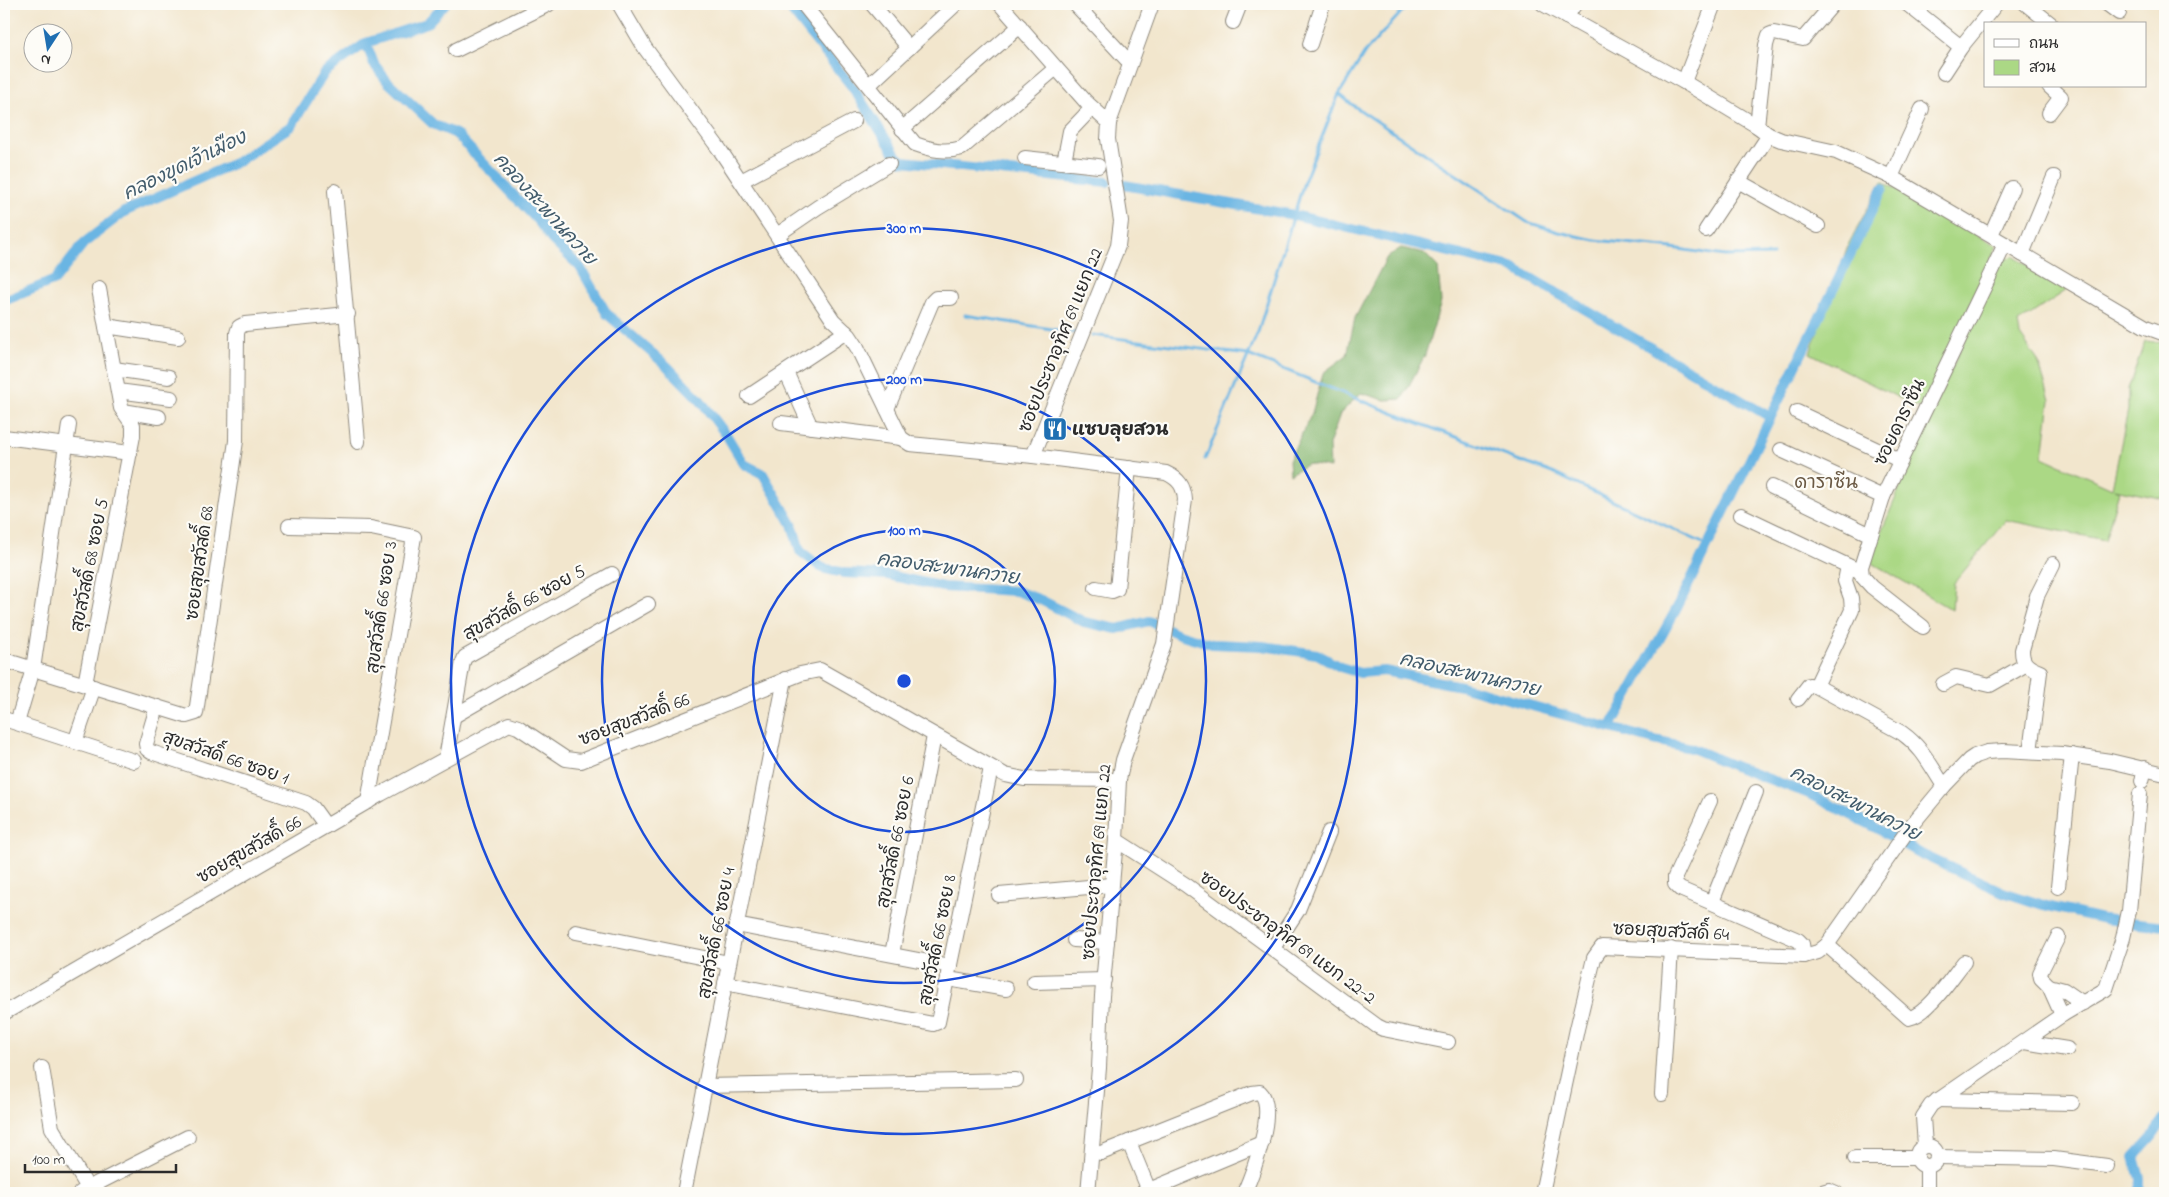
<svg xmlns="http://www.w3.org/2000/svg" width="2169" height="1197" font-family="'Indie Flower','Playpen Sans Thai',sans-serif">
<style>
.green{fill:#abd885;stroke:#6b8258}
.forest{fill:#88b872;stroke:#5a724e}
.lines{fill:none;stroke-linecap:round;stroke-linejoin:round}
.stream{stroke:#6bb5e3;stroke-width:3}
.canal{stroke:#6bb5e3;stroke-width:10}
.minor-casing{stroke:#8e887c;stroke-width:16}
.minor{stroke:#fff;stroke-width:14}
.ring{fill:none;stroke:#1d4ed8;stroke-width:2.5}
.labels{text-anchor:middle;stroke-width:4.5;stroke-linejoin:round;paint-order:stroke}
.street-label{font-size:18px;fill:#2b2b2b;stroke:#fdfcf7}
.poi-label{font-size:18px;font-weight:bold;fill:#2b2b2b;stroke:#fdfcf7;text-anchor:start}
.water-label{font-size:19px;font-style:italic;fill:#415b6b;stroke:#fdfcf7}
.neighbourhood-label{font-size:19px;fill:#6b5a45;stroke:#fdfcf7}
.centre{fill:#1d4ed8;stroke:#fdfcf7;stroke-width:2.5}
.ring-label{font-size:15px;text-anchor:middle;font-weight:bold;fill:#1d4ed8;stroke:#fdfcf7;stroke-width:4.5;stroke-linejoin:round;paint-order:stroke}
</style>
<rect width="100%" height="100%" fill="#fdfcf7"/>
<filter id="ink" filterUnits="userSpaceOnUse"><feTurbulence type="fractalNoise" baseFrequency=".02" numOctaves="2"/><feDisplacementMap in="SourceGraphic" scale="10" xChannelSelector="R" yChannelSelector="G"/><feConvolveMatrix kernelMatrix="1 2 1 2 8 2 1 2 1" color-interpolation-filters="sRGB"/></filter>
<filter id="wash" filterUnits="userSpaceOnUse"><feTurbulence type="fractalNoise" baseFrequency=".0096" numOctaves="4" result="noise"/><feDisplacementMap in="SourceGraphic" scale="20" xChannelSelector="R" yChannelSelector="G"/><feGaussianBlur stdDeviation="1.12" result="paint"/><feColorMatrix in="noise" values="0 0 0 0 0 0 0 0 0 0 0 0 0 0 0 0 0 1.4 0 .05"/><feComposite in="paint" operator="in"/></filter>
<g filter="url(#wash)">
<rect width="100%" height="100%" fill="#f2e6cd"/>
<g class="green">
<path d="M 1882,181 L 1997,246 L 1921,409 L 1810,353 L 1848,245 Z"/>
<path d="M 2013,256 L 2067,290 L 2018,323 L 2020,335 L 2038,361 L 2050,400 L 2043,457 L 2112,488 L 2128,410 L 2128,389 L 2145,341 L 2165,343 L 2165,499 L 2114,489 L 2119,491 L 2105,540 L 2006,520 L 1954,583 L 1952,610 L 1869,561 L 1931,414 L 2001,261 Z"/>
</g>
<path class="forest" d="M 1401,248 L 1424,253 L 1438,267 L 1441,302 L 1425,355 L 1402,399 L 1385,400 L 1361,393 L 1340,414 L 1329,445 L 1330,468 L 1308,464 L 1290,474 L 1289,460 L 1312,413 L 1323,373 L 1347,355 L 1355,318 L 1387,257 Z"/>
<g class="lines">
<g class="stream">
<path d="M 1339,94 L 1354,106 L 1527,222 L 1559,232 L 1595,240 L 1665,247 L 1725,256 L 1773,255"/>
<path d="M 965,315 L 1076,333"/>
<path d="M 1092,335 L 1248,355 L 1405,418 L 1555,474 L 1707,545"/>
<path d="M 1205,459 L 1258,332 L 1304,182 L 1339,94 L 1366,51 L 1409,4"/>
</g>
<g class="canal">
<path d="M 786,4 L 853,88 L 896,155 L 903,161 L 1107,182"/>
<path d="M 366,43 L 374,64 L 387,81 L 433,124 L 456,134 L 539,222 L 552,240 L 580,267 L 607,314 L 667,366 L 700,400 L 727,436 L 744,464 L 763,474 L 792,524 L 800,551 L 822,568 L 844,573 L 888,575 L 943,587 L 1016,591 L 1041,600 L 1084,622 L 1117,629 L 1149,621 L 1179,634 L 1212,644 L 1262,646 L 1317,654 L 1340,667 L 1360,673 L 1384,671 L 1461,686 L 1654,740 L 1691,748 L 1739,768 L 1807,793 L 1869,824 L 1923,855 L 2003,892 L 2043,905 L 2103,919 L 2165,926"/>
<path d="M 1124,185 L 1294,215 L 1512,267 L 1770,417"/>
<path d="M 4,301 L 55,280 L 84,243 L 124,212 L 237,162 L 291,126 L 325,72 L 366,43 L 427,23 L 445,4"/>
<path d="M 1610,728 L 1677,608 L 1883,188"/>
<path d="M 2140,1193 L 2140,1178 L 2134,1157 L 2152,1137 L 2165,1118"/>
</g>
</g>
</g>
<g filter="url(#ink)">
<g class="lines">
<defs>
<g id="minor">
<path d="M 619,4 L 645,48 L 720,150 L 833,320 L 849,335 L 857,347 L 901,438 L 910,444 L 1033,456"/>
<path d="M 803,4 L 915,144 C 932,150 945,153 962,148 L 1056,68"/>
<path d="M 872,4 L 909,48"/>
<path d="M 1000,4 L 1086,102 L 1109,123"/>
<path d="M 1075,4 L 1130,63"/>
<path d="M 1543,4 L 1684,82 L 1757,126 L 1769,135 L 1781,140 L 1836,152 L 1891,177 L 2146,327 L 2165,334"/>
<path d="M 1907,4 L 1961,47 L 1996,4"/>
<path d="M 2026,4 L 2051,24"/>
<path d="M 2107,4 L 2119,13"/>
<path d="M 1566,17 L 1575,4"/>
<path d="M 1233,22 L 1240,4"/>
<path d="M 1310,44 L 1323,4"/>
<path d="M 456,50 L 549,4"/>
<path d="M 1944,73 L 1961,47"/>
<path d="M 1684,82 L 1714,4"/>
<path d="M 869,85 L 956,4"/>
<path d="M 2049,86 L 2061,97 L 2049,113"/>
<path d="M 1757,126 L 1766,45 L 1769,35 L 1774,33 L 1803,39 L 1833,4"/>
<path d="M 902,129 L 1020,26"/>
<path d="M 1025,158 L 1098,166"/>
<path d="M 1064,162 L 1070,131 L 1092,108"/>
<path d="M 1891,177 L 1922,109"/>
<path d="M 741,181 L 854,121"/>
<path d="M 1738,181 L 1818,226"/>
<path d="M 335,191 L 358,442"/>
<path d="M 1706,230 L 1769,135"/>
<path d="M 777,235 L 818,207 L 889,164"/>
<path d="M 1991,235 L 2012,188"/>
<path d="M 2022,254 L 2054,177"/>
<path d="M 106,326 L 178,337"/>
<path d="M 114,369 L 169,377"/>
<path d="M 786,372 L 811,427"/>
<path d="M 118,391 L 171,398"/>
<path d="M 749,396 L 846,332"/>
<path d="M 887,409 L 932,302 L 936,298 L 951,298"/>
<path d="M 123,411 L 159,417"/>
<path d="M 1797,412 L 1901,461"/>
<path d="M 781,423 L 901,438"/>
<path d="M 4,437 L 130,453"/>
<path d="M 1781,450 L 1883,497"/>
<path d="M 1772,487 L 1871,535"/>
<path d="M 1741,515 L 1861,572"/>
<path d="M 289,526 L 371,528 L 414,537 L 368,802"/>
<path d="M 1096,588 L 1112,591 L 1117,589 L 1129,468"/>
<path d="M 1923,627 L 1872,587 L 1862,576 L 1861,567 L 1883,497 L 2005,244"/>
<path d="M 4,660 L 186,716 L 196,713 L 236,441 L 237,333 L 239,327 L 245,324 L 348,314"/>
<path d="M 85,684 L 133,436 L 133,425 L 121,408 L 99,289"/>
<path d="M 1943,684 L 1956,677 L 1990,685 L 2025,665"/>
<path d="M 1816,686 L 1852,610 L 1851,598 L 1845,581 L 1848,566"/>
<path d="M 1798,699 L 1809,685 L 1816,686 L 1902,733 C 1923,748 1930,765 1944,786"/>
<path d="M 157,707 L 146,744 L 147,749 L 151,752 L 306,803 L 313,808 L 326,826"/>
<path d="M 454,716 L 648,604"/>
<path d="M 4,719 L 134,761"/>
<path d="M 17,723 L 33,669 L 69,425"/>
<path d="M 75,742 L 94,687"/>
<path d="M 2030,752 L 2040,672 C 2027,667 2022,663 2022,650 L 2037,596 L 2053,564"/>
<path d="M 446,758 L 463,662 L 465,657 L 612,574"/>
<path d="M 2142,781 L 2145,768"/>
<path d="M 1710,801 L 1675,877 L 1675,884 L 1680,889 L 1798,940 L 1802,944 L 1804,956"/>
<path d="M 1116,840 L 1186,885 L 1377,1026 L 1383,1029 L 1448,1042"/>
<path d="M 2058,887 L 2072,755"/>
<path d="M 999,895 L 1111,885"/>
<path d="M 1712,902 L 1756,792"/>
<path d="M 736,925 L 950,966"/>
<path d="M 576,932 L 729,963"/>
<path d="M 2058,937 L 2040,973 L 2041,978 L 2049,986 L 2062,1015"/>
<path d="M 1074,940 L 1107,942"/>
<path d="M 1827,945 L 1909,1018 C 1928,1014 1951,978 1964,962"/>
<path d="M 1273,948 L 1298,910 L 1329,832"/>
<path d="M 892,954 L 934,736"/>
<path d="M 948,979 L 1006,989"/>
<path d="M 1034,982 L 1104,980"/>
<path d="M 725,983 L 933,1024 L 938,1022 L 991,768"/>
<path d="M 2049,986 L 2064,990 L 2083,1003"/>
<path d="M 4,1013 L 381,794 L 509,724 L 518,727 L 566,759 L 581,761 L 800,674 L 820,670 L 1005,775 L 1024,779 L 1119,780"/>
<path d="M 2024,1042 L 2067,1049"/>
<path d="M 42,1068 L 52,1128 L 88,1188 L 80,1193"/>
<path d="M 704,1086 L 1016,1080"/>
<path d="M 1662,1094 L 1671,949"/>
<path d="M 1937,1100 L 2072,1103"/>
<path d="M 1129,1142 L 1150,1193"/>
<path d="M 1925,1146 L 1923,1117 L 1931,1105 L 2062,1015 L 2106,989 L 2123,938 L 2129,911 L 2140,794"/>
<circle cx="1927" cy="1156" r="10"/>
<path d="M 1101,1153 L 1252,1093 L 1260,1092 C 1278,1108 1252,1175 1244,1193"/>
<path d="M 1937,1157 L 2054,1159 L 2107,1166"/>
<path d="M 1855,1158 L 1917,1158"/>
<path d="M 88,1188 L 188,1137"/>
<path d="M 684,1193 L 785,679"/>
<path d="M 1088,1193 L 1099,1068 L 1102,996 L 1116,840 L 1119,780 L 1123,760 L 1164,644 L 1185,500 C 1184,486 1179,479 1166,473 L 1033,456 L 1118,246 L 1121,221 L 1108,139 L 1109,123 L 1152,4"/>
<path d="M 1142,1193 L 1262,1143"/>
<path d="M 1542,1193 L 1577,1029 L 1594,958 L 1602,947 L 1804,956 L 1818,952 L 1827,945 L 1910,827 L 1944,786 L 1969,760 L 1975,756 L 1987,752 L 2003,751 L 2062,754 L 2110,761 L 2165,774"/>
<path d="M 1819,1193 L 1829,1190 L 1836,1193"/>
<path d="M 1927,1193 L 1927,1166"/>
</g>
</defs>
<use href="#minor" class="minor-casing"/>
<use href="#minor" class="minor"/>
</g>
</g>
<g class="ring">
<circle cx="904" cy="681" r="151"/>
<circle cx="904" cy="681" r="302"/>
<circle cx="904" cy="681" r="453"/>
</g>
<defs>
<symbol id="restaurant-square" viewBox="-11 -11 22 22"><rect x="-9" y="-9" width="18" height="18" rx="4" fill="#1f6fb2" stroke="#fdfcf7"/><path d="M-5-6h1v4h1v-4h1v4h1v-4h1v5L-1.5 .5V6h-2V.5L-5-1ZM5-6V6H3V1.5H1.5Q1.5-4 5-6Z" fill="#fff"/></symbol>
</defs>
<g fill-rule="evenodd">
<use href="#restaurant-square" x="1041" y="415" width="28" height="28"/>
</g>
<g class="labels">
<g class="street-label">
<text transform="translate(1060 340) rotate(-68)" y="6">ซอยประชาอุทิศ 69 แยก 22</text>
<text transform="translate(1899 422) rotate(-64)" y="6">ซอยดาราซีน</text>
<text transform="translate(199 563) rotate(-82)" y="6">ซอยสุขสวัสดิ์ 68</text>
<text transform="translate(89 565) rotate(-79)" y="6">สุขสวัสดิ์ 68 ซอย 5</text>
<text transform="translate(524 602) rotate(-29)" y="6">สุขสวัสดิ์ 66 ซอย 5</text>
<text transform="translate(381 607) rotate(-82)" y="6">สุขสวัสดิ์ 66 ซอย 3</text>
<text transform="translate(634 719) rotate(-21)" y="6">ซอยสุขสวัสดิ์ 66</text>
<text transform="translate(226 757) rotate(19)" y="6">สุขสวัสดิ์ 66 ซอย 1</text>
<text transform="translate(895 842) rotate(-79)" y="6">สุขสวัสดิ์ 66 ซอย 6</text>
<text transform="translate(249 849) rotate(-30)" y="6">ซอยสุขสวัสดิ์ 66</text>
<text transform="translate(1096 862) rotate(-85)" y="6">ซอยประชาอุทิศ 69 แยก 22</text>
<text transform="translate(1671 931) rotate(3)" y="6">ซอยสุขสวัสดิ์ 64</text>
<text transform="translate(716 933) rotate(-79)" y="6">สุขสวัสดิ์ 66 ซอย 4</text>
<text transform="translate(1288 937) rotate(36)" y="6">ซอยประชาอุทิศ 69 แยก 22-2</text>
<text transform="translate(937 940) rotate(-79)" y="6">สุขสวัสดิ์ 66 ซอย 8</text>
</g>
<g class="poi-label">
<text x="1072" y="435">แซบลุยสวน</text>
</g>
<g class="water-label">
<text transform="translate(184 164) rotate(-26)" y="7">คลองขุดเจ้าเมือง</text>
<text transform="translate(546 208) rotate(48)" y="7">คลองสะพานควาย</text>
<text transform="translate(948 567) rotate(8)" y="7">คลองสะพานควาย</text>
<text transform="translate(1470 673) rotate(13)" y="7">คลองสะพานควาย</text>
<text transform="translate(1856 802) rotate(27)" y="7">คลองสะพานควาย</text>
</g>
<g class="neighbourhood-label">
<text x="1826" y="488">ดาราซีน</text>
</g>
</g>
<circle cx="904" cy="681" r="8" class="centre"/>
<g class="ring-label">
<text x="904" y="233">300 m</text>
<text x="904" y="384">200 m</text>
<text x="904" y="535">100 m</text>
</g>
<rect width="2169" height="1197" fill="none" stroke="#fdfcf7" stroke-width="20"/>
<rect x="1984" y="22" width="162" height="65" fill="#fdfcf7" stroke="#a9a8a5"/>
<rect x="1994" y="39" width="25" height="8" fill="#ffffff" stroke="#a9a8a5"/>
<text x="2029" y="48" font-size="15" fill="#2b2b2b">ถนน</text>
<rect x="1994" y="60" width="25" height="15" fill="#abd885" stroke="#a9a8a5"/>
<text x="2029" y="72" font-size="15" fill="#2b2b2b">สวน</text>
<g transform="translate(48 48) rotate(192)"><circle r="24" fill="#fdfcf7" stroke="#a9a8a5"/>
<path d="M0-4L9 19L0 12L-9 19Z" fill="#1f6fb2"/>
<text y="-8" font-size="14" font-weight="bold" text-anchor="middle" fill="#2b2b2b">N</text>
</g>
<path d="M25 1164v8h151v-8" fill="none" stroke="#2b2b2b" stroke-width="2.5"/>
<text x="32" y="1164" font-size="15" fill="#2b2b2b" stroke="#fdfcf7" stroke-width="4" paint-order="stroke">100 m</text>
</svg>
